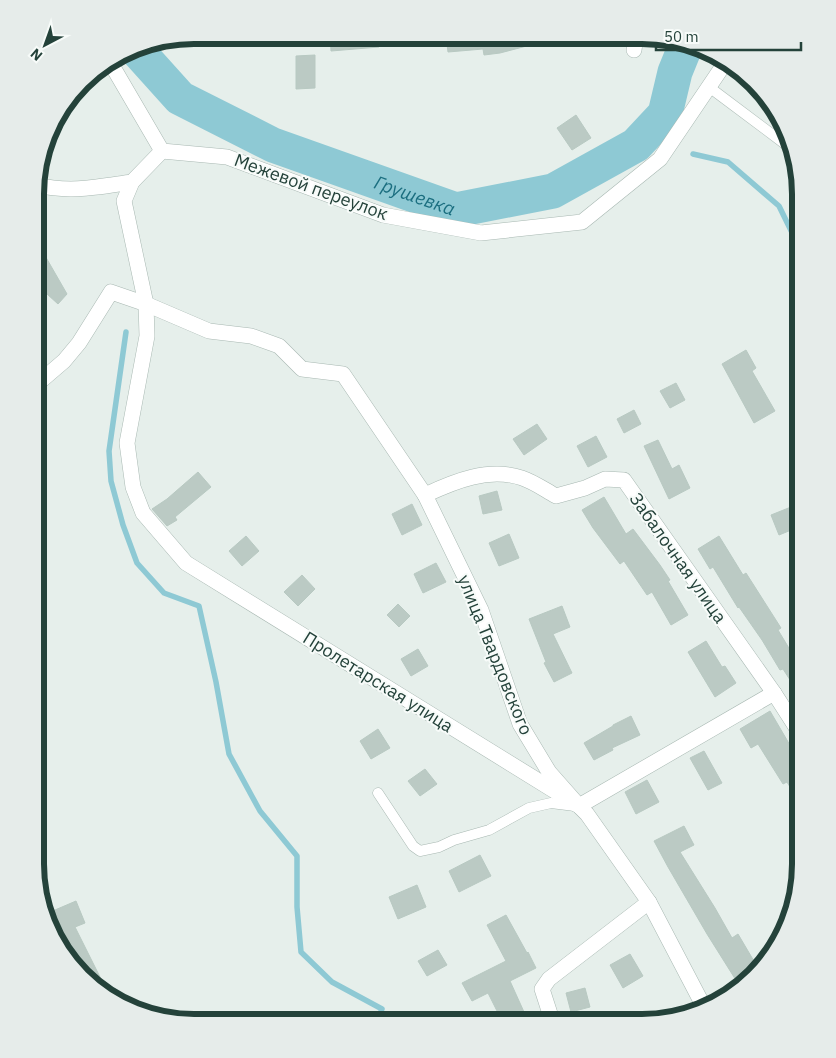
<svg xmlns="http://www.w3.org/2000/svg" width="836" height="1058" font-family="'IBM Plex Sans',sans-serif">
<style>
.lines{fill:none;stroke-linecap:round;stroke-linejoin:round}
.stream{stroke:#8ec9d4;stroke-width:5.5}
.river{stroke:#8ec9d4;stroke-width:35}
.building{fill:#bbcac4;stroke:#b8c9c2}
.service-casing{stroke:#a8b8b2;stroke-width:11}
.minor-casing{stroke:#a8b8b2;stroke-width:16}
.service{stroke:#fff;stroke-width:10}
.minor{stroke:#fff;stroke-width:15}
.labels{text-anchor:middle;stroke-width:4;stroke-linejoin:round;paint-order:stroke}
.street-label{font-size:18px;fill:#24423a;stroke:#f7fbf9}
.water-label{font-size:19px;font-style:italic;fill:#1c6f80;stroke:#f7fbf9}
.rim{fill:none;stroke:#24423a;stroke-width:6}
</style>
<rect width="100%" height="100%" fill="#e6efeb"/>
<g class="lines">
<g class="stream">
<path d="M 693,154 L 728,162 L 779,206 L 801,251"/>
<path d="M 126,332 L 109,451 L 111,481 L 123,525 L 137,563 L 164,593 L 199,606 L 216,682 L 229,754 L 260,811 L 297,856 L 297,907 L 301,952 L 332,982 L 382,1009 L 376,1023"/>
</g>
<path class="river" id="s1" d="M 135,48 L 180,98 L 273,145 L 456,210 L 553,191 L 636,145 L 665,114 L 675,72 L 686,45"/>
</g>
<g class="building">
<path d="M 330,35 L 378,36 L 379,47 L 331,51 Z"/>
<path d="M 446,36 L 542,36 L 542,42 L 500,53 L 484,55 L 483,49 L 448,52 Z"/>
<path d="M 315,55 L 315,88 L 296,89 L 296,56 Z"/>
<path d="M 576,115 L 591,138 L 572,150 L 557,128 Z"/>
<path d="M 36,240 L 67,294 L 58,304 L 36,284 Z"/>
<path d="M 746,350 L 756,368 L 752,371 L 775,411 L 754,423 L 722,364 Z"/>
<path d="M 676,383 L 685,400 L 670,408 L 660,391 Z"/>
<path d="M 634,410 L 641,424 L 624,433 L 617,419 Z"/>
<path d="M 537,424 L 547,439 L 524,455 L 513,439 Z"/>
<path d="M 596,436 L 607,457 L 588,467 L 577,446 Z"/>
<path d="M 658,440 L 672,469 L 679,465 L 690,488 L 669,499 L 644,446 Z"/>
<path d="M 198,472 L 211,487 L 175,517 L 177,520 L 167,526 L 152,509 L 167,499 Z"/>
<path d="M 497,491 L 502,510 L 483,514 L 479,496 Z"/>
<path d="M 604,497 L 626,534 L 633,529 L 660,565 L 670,580 L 668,581 L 688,615 L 671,625 L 652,592 L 647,595 L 624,561 L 620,564 L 593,528 L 582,510 Z"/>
<path d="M 801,503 L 801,526 L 779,535 L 771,515 Z"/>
<path d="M 412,504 L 422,525 L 402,535 L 392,514 Z"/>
<path d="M 509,534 L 519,558 L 499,566 L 489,543 Z"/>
<path d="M 246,536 L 259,551 L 242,566 L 229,551 Z"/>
<path d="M 719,536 L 743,575 L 746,573 L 781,628 L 778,630 L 801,668 L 801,697 L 783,669 L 780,670 L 762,640 L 739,607 L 738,608 L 713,567 L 710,569 L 698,549 Z"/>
<path d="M 436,563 L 446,582 L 423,593 L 414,574 Z"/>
<path d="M 302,575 L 315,589 L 298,606 L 284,592 Z"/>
<path d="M 398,604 L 410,616 L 399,627 L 387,615 Z"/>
<path d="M 562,606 L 570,627 L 553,634 L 572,673 L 554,682 L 544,663 L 546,662 L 529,619 Z"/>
<path d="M 706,641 L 722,667 L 725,666 L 736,683 L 715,697 L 688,652 Z"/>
<path d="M 418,649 L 428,666 L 411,676 L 401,659 Z"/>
<path d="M 770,711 L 801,764 L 801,805 L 787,782 L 783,784 L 758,744 L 751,748 L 740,729 Z"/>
<path d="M 631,716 L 640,735 L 612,748 L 613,750 L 594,760 L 584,743 L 613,726 L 613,725 Z"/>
<path d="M 378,729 L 390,748 L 371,759 L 360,741 Z"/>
<path d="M 704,751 L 722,783 L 708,790 L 690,758 Z"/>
<path d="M 425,769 L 437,784 L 420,796 L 408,781 Z"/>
<path d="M 647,780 L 659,802 L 636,814 L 625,792 Z"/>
<path d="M 684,826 L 694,845 L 680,852 L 715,908 L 732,938 L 738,934 L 758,968 L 739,985 L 707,934 L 668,867 L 654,841 Z"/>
<path d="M 480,855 L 491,876 L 459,892 L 449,871 Z"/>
<path d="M 417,885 L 426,907 L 398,919 L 389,897 Z"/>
<path d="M 76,901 L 85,923 L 75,927 L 108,993 L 105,995 L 63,951 L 50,922 L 48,913 Z"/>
<path d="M 506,915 L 527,953 L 528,952 L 536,968 L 510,981 L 529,1023 L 503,1023 L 488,993 L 472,1001 L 462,983 L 506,961 L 487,925 Z"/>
<path d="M 438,950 L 447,965 L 427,976 L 418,961 Z"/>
<path d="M 630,954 L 643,976 L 623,988 L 610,965 Z"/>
<path d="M 585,988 L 590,1007 L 571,1012 L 566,993 Z"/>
</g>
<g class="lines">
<defs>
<g id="service">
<path d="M 709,87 L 789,147"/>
<path d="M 378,793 L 413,846 L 420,851 L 439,847 L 454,840 L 489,830 L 529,808 L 551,803 L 575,806"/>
</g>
<g id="minor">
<path d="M 634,50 L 636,36"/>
<path d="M 110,62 L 162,151"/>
<path d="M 162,151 L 132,182 L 124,201 L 146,304 L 147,336 L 127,443 L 133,487 L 143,513 L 186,563 L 579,806 L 587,814 L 649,902 L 704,1007"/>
<path d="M 162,151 L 227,157 L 383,215 L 481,233 L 582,222 L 660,159 L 727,60"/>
<path d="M 36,185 C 71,193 97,187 132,182"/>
<path d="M 36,385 L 64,361 L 79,343 L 111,292 L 146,304 L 209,331 L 251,336 L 279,346 L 302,369 L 343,374 L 425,495 L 481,610 L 520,724 L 549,772 L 579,806 L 774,693"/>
<path d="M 425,495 C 455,481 489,467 522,478 C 534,482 545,490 556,496 L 585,488 L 605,479 L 624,480 L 774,693 L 801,735"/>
<path d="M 553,1023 L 542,989 L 549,979 L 649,902"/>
</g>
</defs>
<use href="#service" class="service-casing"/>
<use href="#minor" class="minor-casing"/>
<use href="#service" class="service"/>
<use href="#minor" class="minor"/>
</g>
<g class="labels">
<g class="street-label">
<text transform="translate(311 187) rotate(20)" y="6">Межевой переулок</text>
<text transform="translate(678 558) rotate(55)" y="6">Забалочная улица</text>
<text transform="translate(495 655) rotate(68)" y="6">улица Твардовского</text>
<text transform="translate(378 682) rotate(32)" y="6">Пролетарская улица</text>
</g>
<g class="water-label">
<text dy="7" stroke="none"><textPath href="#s1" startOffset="322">Грушевка</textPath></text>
</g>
</g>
<path d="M0 0H836V1058H0ZM194 44H642A150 150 0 0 1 792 194V864A150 150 0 0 1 642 1014H194A150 150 0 0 1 44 864V194A150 150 0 0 1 194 44Z" fill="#e6ecea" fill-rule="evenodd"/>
<path class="rim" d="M194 44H642A150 150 0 0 1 792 194V864A150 150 0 0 1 642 1014H194A150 150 0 0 1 44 864V194A150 150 0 0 1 194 44Z"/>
<g transform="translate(45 45) rotate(221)" stroke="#f7fbf9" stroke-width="4" paint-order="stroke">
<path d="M0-4L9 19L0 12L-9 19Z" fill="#24423a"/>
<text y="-8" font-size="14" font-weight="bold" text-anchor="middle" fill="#24423a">N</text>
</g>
<path d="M656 42v8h145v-8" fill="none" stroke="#24423a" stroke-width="2.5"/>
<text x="664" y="42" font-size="15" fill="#24423a" stroke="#f7fbf9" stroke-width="4" paint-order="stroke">50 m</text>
</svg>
